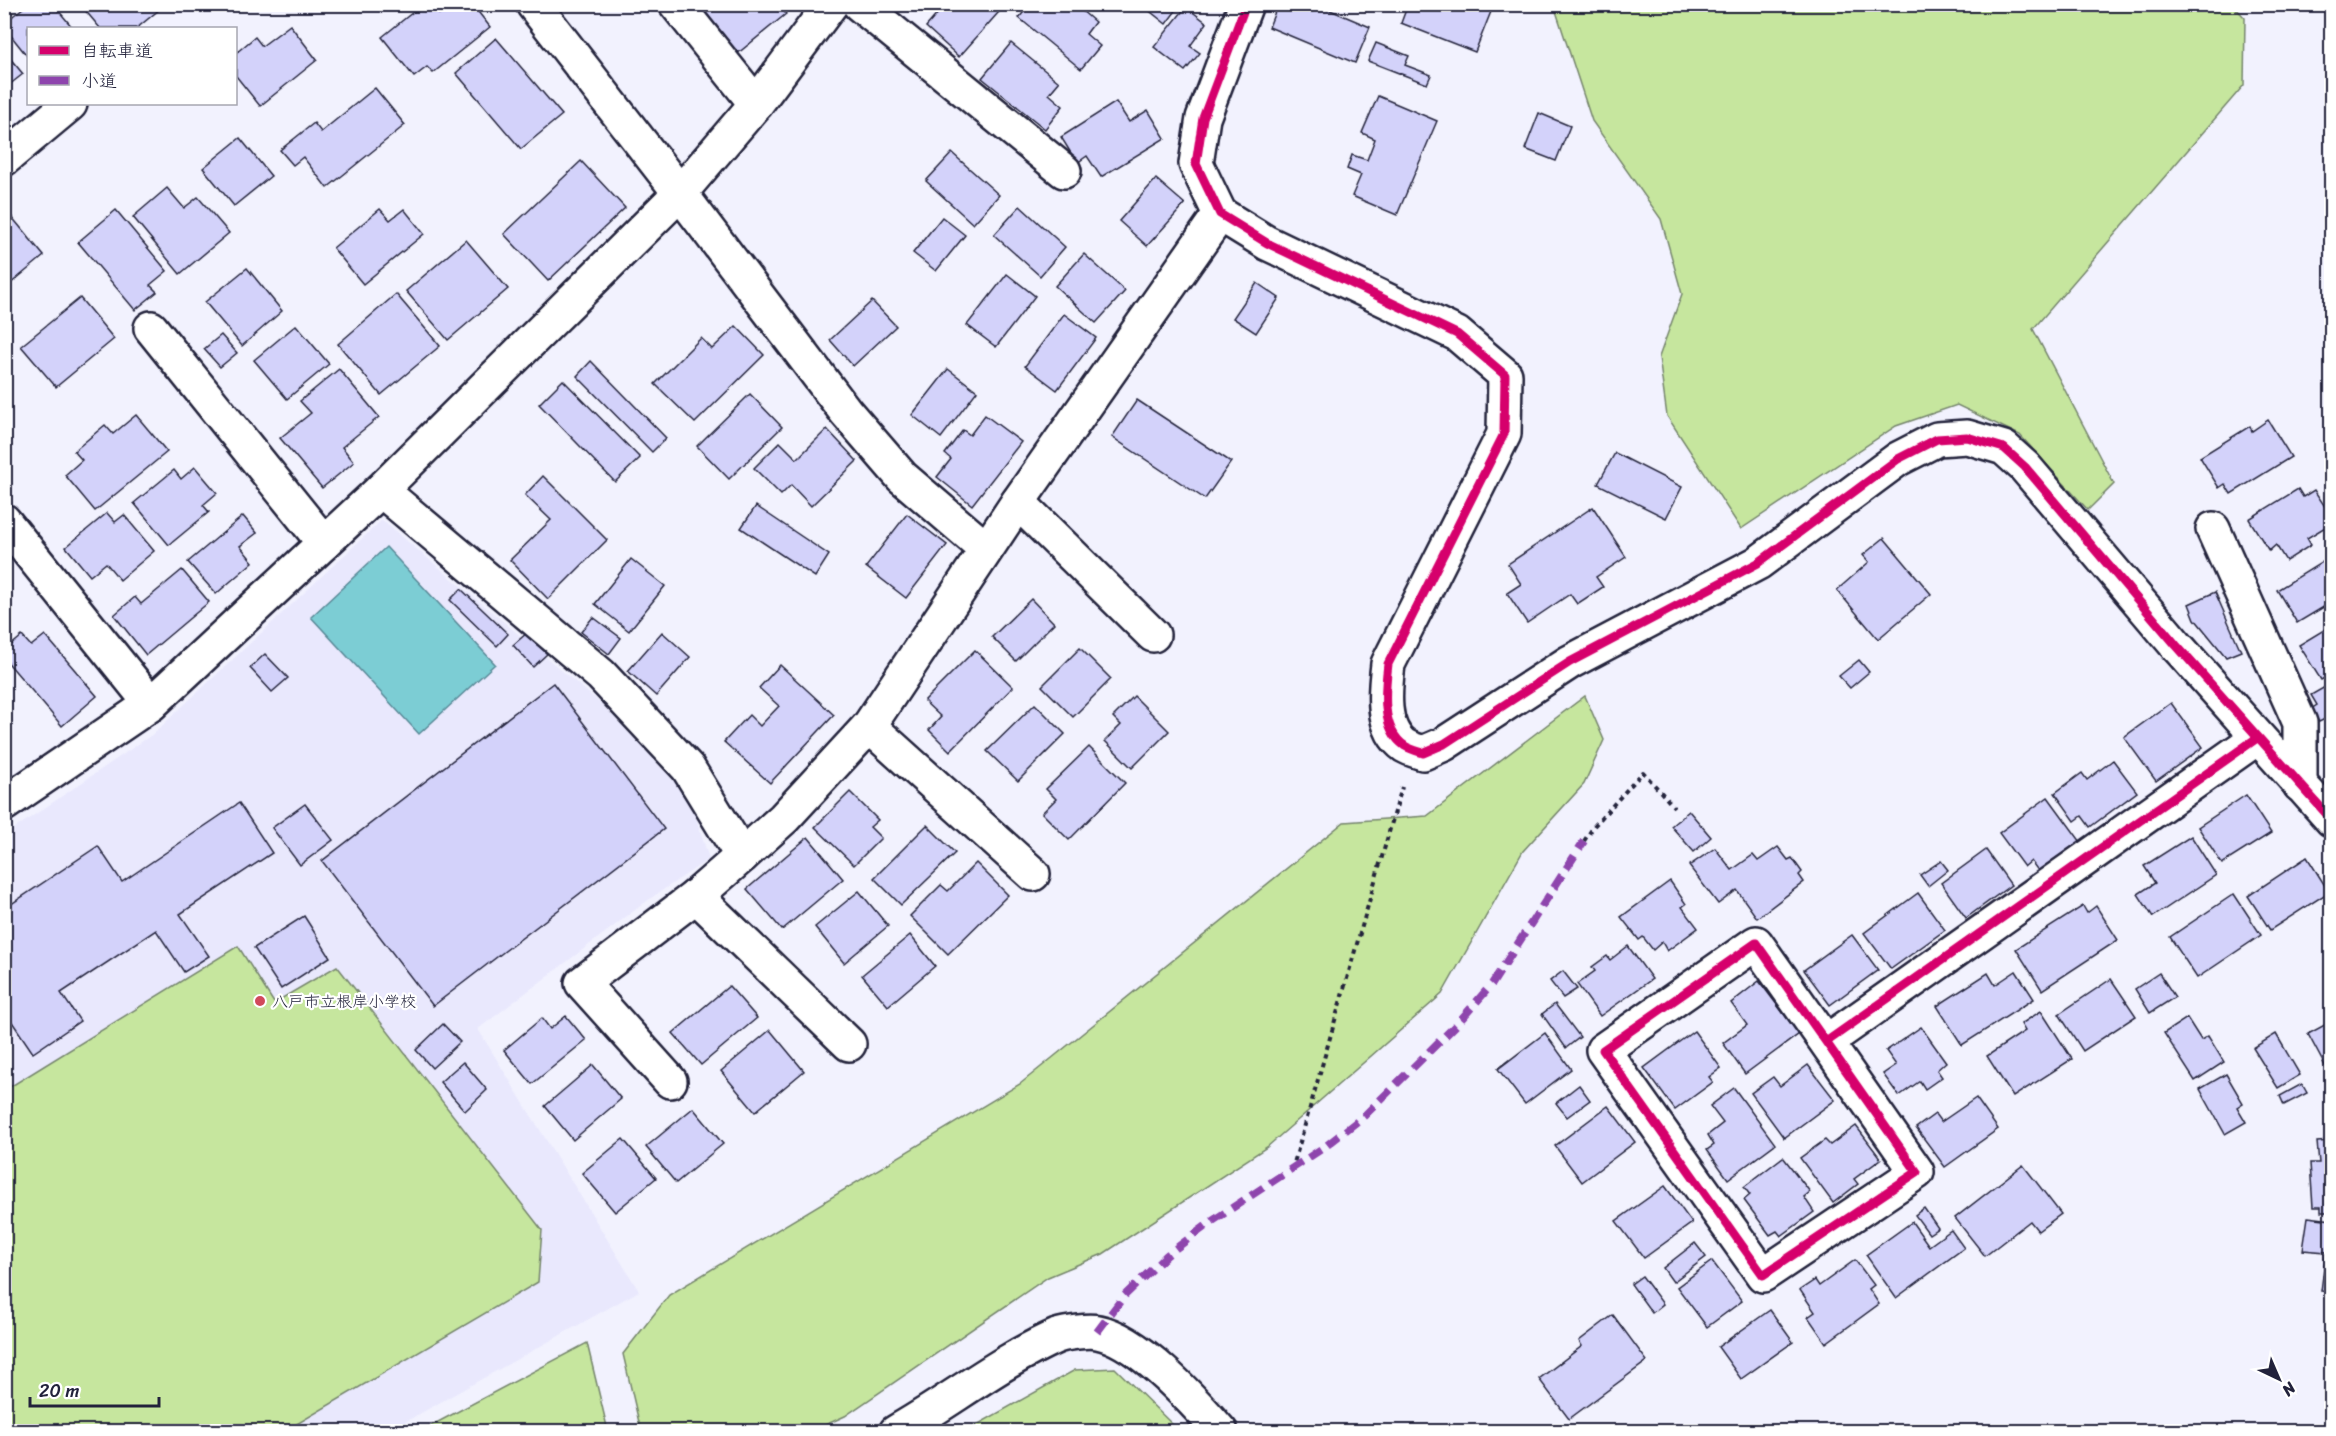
<svg xmlns="http://www.w3.org/2000/svg" width="2336" height="1436" font-family="Sriracha,'Klee One',sans-serif">
<style>
.built{fill:#e9e8fd}
.green{fill:#c6e69e;stroke:#74846c;stroke-width:1.5}
.water{fill:#7ccdd4;stroke:#588997;stroke-width:1.5}
.building{fill:#d3d2fa;stroke:#22223b;stroke-width:1.5}
.lines{fill:none;stroke-linecap:round;stroke-linejoin:round}
.minor-casing{stroke:#22223b;stroke-width:38}
.path{stroke:#22223b;stroke-width:4;stroke-dasharray:4.5 4.5;stroke-linecap:butt}
.minor{stroke:#fff;stroke-width:33}
.quiet{stroke:#8e44ad;stroke-width:8;stroke-dasharray:15 8;stroke-linecap:butt}
.cycleway-casing{stroke:#fff;stroke-width:13}
.cycleway{stroke:#d6006c;stroke-width:9}
.poi-dot{fill:#d1495b;stroke:#fff;stroke-width:2}
.labels{text-anchor:middle;stroke-width:4.5;stroke-linejoin:round;paint-order:stroke}
.poi-label{font-size:16px;fill:#22223b;stroke:#fff;text-anchor:start}
</style>
<rect width="100%" height="100%" fill="#f2f2fe"/>
<filter id="ink" filterUnits="userSpaceOnUse"><feTurbulence type="fractalNoise" baseFrequency=".0167" numOctaves="2"/><feDisplacementMap in="SourceGraphic" scale="12" xChannelSelector="R" yChannelSelector="G"/><feConvolveMatrix kernelMatrix="1 2 1 2 8 2 1 2 1" color-interpolation-filters="sRGB"/></filter>
<g filter="url(#ink)">
<path class="built" d="M 382,520 L 604,706 L 690,798 L 709,859 L 651,898 L 478,1029 L 639,1291 L 389,1431 L 5,1432 L 5,835 L 153,734 Z"/>
<g class="green">
<path d="M 1554,5 L 2233,5 L 2245,18 L 2244,85 L 2033,329 L 2114,484 L 2088,510 L 2020,435 L 1957,405 L 1896,426 L 1741,529 L 1667,416 L 1659,357 L 1682,294 L 1661,219 L 1592,121 Z"/>
<path d="M 1585,696 L 1604,740 L 1584,784 L 1523,851 L 1442,994 L 1267,1147 L 1103,1254 L 1048,1277 L 845,1416 L 812,1431 L 641,1431 L 623,1354 L 669,1295 L 1020,1084 L 1344,822 L 1427,816 Z"/>
<path d="M 238,946 L 274,1003 L 337,966 L 542,1230 L 538,1282 L 285,1431 L 5,1431 L 5,1090 Z"/>
<path d="M 587,1343 L 608,1431 L 421,1431 Z"/>
<path d="M 1115,1368 L 1179,1431 L 966,1431 L 1075,1370 Z"/>
</g>
<path class="water" d="M 386,547 L 495,664 L 419,734 L 311,617 Z"/>
<g class="building">
<path d="M 28,4 L 53,4 L 73,28 L 28,28 L 28,57 L 4,27 L 4,23 Z"/>
<path d="M 89,4 L 166,4 L 137,28 L 100,28 L 84,9 Z"/>
<path d="M 423,4 L 431,4 L 439,14 L 451,4 L 472,4 L 490,27 L 433,73 L 427,67 L 414,77 L 382,37 Z"/>
<path d="M 704,4 L 778,4 L 786,14 L 737,54 L 700,8 Z"/>
<path d="M 946,4 L 1006,4 L 959,57 L 926,27 Z"/>
<path d="M 1030,4 L 1074,4 L 1095,22 L 1086,34 L 1100,46 L 1081,69 L 1019,18 Z"/>
<path d="M 1149,4 L 1181,4 L 1166,24 L 1146,8 Z"/>
<path d="M 1278,4 L 1316,4 L 1370,27 L 1355,63 L 1269,27 Z"/>
<path d="M 1408,4 L 1494,4 L 1475,52 L 1401,23 Z"/>
<path d="M 1186,7 L 1207,23 L 1190,46 L 1200,53 L 1185,71 L 1154,47 Z"/>
<path d="M 290,25 L 317,60 L 260,106 L 236,76 L 236,53 L 255,37 L 262,46 Z"/>
<path d="M 496,38 L 562,115 L 521,149 L 456,73 Z"/>
<path d="M 1011,43 L 1059,82 L 1049,94 L 1063,106 L 1045,129 L 982,78 Z"/>
<path d="M 1376,43 L 1409,56 L 1405,65 L 1431,75 L 1427,84 L 1368,61 Z"/>
<path d="M 4,51 L 23,74 L 4,89 Z"/>
<path d="M 375,88 L 405,125 L 327,188 L 303,157 L 293,165 L 280,150 L 314,123 L 321,132 Z"/>
<path d="M 1378,96 L 1437,121 L 1397,215 L 1352,196 L 1361,175 L 1347,169 L 1352,155 L 1367,160 L 1375,139 L 1362,133 Z"/>
<path d="M 1116,102 L 1129,122 L 1148,110 L 1165,138 L 1101,177 L 1087,156 L 1077,163 L 1061,137 Z"/>
<path d="M 1539,113 L 1570,126 L 1556,161 L 1525,149 Z"/>
<path d="M 240,138 L 271,176 L 234,206 L 203,168 Z"/>
<path d="M 952,153 L 999,195 L 973,224 L 926,181 Z"/>
<path d="M 581,161 L 625,208 L 548,281 L 504,234 Z"/>
<path d="M 1156,179 L 1185,204 L 1147,246 L 1119,221 Z"/>
<path d="M 167,188 L 184,208 L 198,197 L 229,233 L 180,274 L 133,217 Z"/>
<path d="M 1020,206 L 1065,247 L 1040,276 L 994,235 Z"/>
<path d="M 380,209 L 390,220 L 404,209 L 424,234 L 363,284 L 333,248 Z"/>
<path d="M 116,210 L 167,271 L 150,285 L 157,292 L 135,310 L 78,242 Z"/>
<path d="M 11,216 L 44,256 L 4,289 L 4,221 Z"/>
<path d="M 942,217 L 965,235 L 936,271 L 913,253 Z"/>
<path d="M 466,240 L 508,289 L 448,340 L 406,291 Z"/>
<path d="M 1084,254 L 1125,291 L 1096,323 L 1055,286 Z"/>
<path d="M 247,268 L 282,311 L 242,346 L 205,302 Z"/>
<path d="M 1007,274 L 1035,296 L 996,347 L 967,325 Z"/>
<path d="M 1257,283 L 1279,298 L 1256,333 L 1233,318 Z"/>
<path d="M 396,294 L 440,346 L 381,395 L 338,344 Z"/>
<path d="M 80,298 L 114,339 L 56,387 L 21,346 Z"/>
<path d="M 872,301 L 896,326 L 853,366 L 830,340 Z"/>
<path d="M 1064,314 L 1096,338 L 1057,390 L 1025,366 Z"/>
<path d="M 296,325 L 329,364 L 287,399 L 254,360 Z"/>
<path d="M 736,326 L 764,355 L 695,423 L 655,384 L 701,338 L 712,349 Z"/>
<path d="M 221,335 L 237,353 L 220,367 L 204,349 Z"/>
<path d="M 591,361 L 666,438 L 652,452 L 577,376 Z"/>
<path d="M 339,369 L 379,417 L 342,447 L 354,462 L 322,488 L 280,438 L 311,413 L 300,401 Z"/>
<path d="M 948,369 L 977,391 L 941,438 L 912,415 Z"/>
<path d="M 563,380 L 640,458 L 615,482 L 539,404 Z"/>
<path d="M 750,394 L 782,427 L 729,479 L 697,446 Z"/>
<path d="M 1137,400 L 1231,462 L 1205,499 L 1112,437 Z"/>
<path d="M 136,415 L 167,452 L 95,511 L 65,475 L 82,460 L 74,451 L 105,425 L 113,434 Z"/>
<path d="M 985,415 L 1021,442 L 972,505 L 937,477 L 951,459 L 945,454 L 963,430 L 970,435 Z"/>
<path d="M 2268,420 L 2291,457 L 2231,494 L 2225,484 L 2219,488 L 2200,457 L 2250,426 L 2252,431 Z"/>
<path d="M 827,429 L 857,461 L 811,506 L 791,485 L 781,495 L 754,468 L 780,442 L 797,459 Z"/>
<path d="M 1615,453 L 1682,487 L 1666,518 L 1598,484 Z"/>
<path d="M 195,467 L 217,493 L 203,505 L 209,512 L 169,545 L 134,503 L 174,470 L 181,479 Z"/>
<path d="M 543,476 L 607,540 L 548,599 L 510,560 L 551,520 L 525,495 Z"/>
<path d="M 2298,489 L 2303,497 L 2314,490 L 2332,517 L 2332,523 L 2307,538 L 2311,545 L 2286,561 L 2276,545 L 2269,551 L 2249,519 Z"/>
<path d="M 756,506 L 829,555 L 815,577 L 741,528 Z"/>
<path d="M 1593,507 L 1626,557 L 1596,577 L 1603,587 L 1577,604 L 1570,594 L 1527,623 L 1507,593 L 1521,584 L 1508,564 Z"/>
<path d="M 107,513 L 115,522 L 124,515 L 154,551 L 120,580 L 106,563 L 90,576 L 66,547 Z"/>
<path d="M 907,514 L 947,545 L 906,598 L 866,567 Z"/>
<path d="M 243,516 L 257,533 L 240,546 L 253,562 L 216,594 L 188,562 Z"/>
<path d="M 1884,538 L 1931,594 L 1878,639 L 1837,590 L 1869,562 L 1863,555 Z"/>
<path d="M 2332,556 L 2332,602 L 2297,623 L 2277,590 Z"/>
<path d="M 631,559 L 665,586 L 629,631 L 595,604 Z"/>
<path d="M 182,570 L 209,602 L 146,655 L 114,615 L 135,597 L 141,604 Z"/>
<path d="M 461,589 L 508,634 L 497,646 L 450,600 Z"/>
<path d="M 2215,592 L 2241,651 L 2226,657 L 2195,619 L 2189,604 Z"/>
<path d="M 1031,599 L 1054,623 L 1016,661 L 992,637 Z"/>
<path d="M 593,617 L 621,638 L 609,654 L 581,632 Z"/>
<path d="M 2332,625 L 2332,674 L 2321,680 L 2299,645 Z"/>
<path d="M 662,632 L 690,657 L 656,696 L 628,671 Z"/>
<path d="M 527,633 L 547,654 L 533,667 L 513,645 Z"/>
<path d="M 45,635 L 97,696 L 62,726 L 4,658 L 4,651 L 22,636 L 31,646 Z"/>
<path d="M 1080,648 L 1111,679 L 1073,717 L 1042,686 Z"/>
<path d="M 975,650 L 1013,687 L 950,751 L 929,730 L 941,717 L 924,701 Z"/>
<path d="M 265,654 L 288,678 L 272,692 L 250,668 Z"/>
<path d="M 1859,660 L 1869,672 L 1850,688 L 1839,676 Z"/>
<path d="M 780,665 L 834,715 L 770,783 L 724,742 L 749,715 L 760,726 L 779,706 L 759,688 Z"/>
<path d="M 553,683 L 664,829 L 433,1006 L 322,861 Z"/>
<path d="M 2332,683 L 2332,729 L 2325,719 L 2319,722 L 2311,709 L 2317,705 L 2311,695 Z"/>
<path d="M 1134,696 L 1169,731 L 1132,768 L 1105,741 L 1121,725 L 1113,717 Z"/>
<path d="M 2171,703 L 2203,747 L 2156,781 L 2124,737 Z"/>
<path d="M 1035,704 L 1065,734 L 1018,781 L 987,751 Z"/>
<path d="M 1089,747 L 1125,783 L 1069,840 L 1042,813 L 1056,799 L 1046,789 Z"/>
<path d="M 2113,760 L 2137,792 L 2090,827 L 2082,816 L 2075,821 L 2055,793 L 2082,773 L 2087,780 Z"/>
<path d="M 850,792 L 878,820 L 870,827 L 881,838 L 854,865 L 815,827 Z"/>
<path d="M 2246,795 L 2271,833 L 2222,864 L 2198,827 Z"/>
<path d="M 2048,797 L 2081,842 L 2039,872 L 2031,861 L 2024,867 L 1999,833 Z"/>
<path d="M 239,803 L 272,853 L 180,914 L 209,956 L 184,972 L 156,930 L 61,993 L 80,1021 L 33,1053 L 4,1010 L 4,909 L 98,846 L 122,882 Z"/>
<path d="M 305,804 L 333,840 L 300,865 L 272,828 Z"/>
<path d="M 1689,811 L 1711,837 L 1694,852 L 1671,826 Z"/>
<path d="M 927,825 L 955,853 L 901,905 L 874,878 Z"/>
<path d="M 2191,836 L 2216,875 L 2153,917 L 2138,894 L 2155,883 L 2144,866 Z"/>
<path d="M 808,837 L 843,879 L 782,930 L 747,889 Z"/>
<path d="M 1778,847 L 1788,860 L 1792,858 L 1802,872 L 1799,875 L 1804,882 L 1757,918 L 1737,890 L 1718,904 L 1689,866 L 1715,848 L 1732,870 L 1753,855 L 1758,861 Z"/>
<path d="M 1986,850 L 2011,885 L 1966,918 L 1941,883 Z"/>
<path d="M 2307,857 L 2329,892 L 2270,930 L 2248,896 Z"/>
<path d="M 1941,861 L 1948,870 L 1928,886 L 1920,875 Z"/>
<path d="M 976,863 L 1008,895 L 948,954 L 910,916 L 941,885 L 948,891 Z"/>
<path d="M 1670,881 L 1686,904 L 1682,907 L 1698,928 L 1667,951 L 1662,942 L 1653,950 L 1643,937 L 1639,940 L 1621,917 Z"/>
<path d="M 859,891 L 888,926 L 844,963 L 815,927 Z"/>
<path d="M 1918,893 L 1945,930 L 1891,969 L 1864,933 Z"/>
<path d="M 2234,894 L 2261,935 L 2197,978 L 2170,937 Z"/>
<path d="M 2083,906 L 2087,913 L 2096,906 L 2118,940 L 2042,990 L 2016,949 Z"/>
<path d="M 304,916 L 330,957 L 281,989 L 254,948 Z"/>
<path d="M 910,935 L 935,966 L 888,1006 L 862,975 Z"/>
<path d="M 1852,935 L 1878,970 L 1830,1005 L 1804,970 Z"/>
<path d="M 1628,946 L 1652,979 L 1600,1016 L 1577,984 L 1595,971 L 1592,967 L 1607,956 L 1610,960 Z"/>
<path d="M 1563,971 L 1577,989 L 1563,998 L 1550,981 Z"/>
<path d="M 2016,971 L 2034,999 L 1962,1045 L 1937,1006 L 1988,973 L 1995,985 Z"/>
<path d="M 2159,973 L 2175,997 L 2150,1013 L 2135,989 Z"/>
<path d="M 2111,979 L 2136,1016 L 2083,1051 L 2059,1014 Z"/>
<path d="M 1759,981 L 1799,1034 L 1745,1074 L 1723,1043 L 1747,1025 L 1731,1003 Z"/>
<path d="M 729,986 L 757,1018 L 701,1065 L 673,1033 Z"/>
<path d="M 1555,1004 L 1580,1037 L 1566,1048 L 1542,1014 Z"/>
<path d="M 2041,1011 L 2072,1059 L 2013,1097 L 1987,1056 L 2025,1031 L 2021,1024 Z"/>
<path d="M 566,1016 L 586,1040 L 532,1084 L 504,1050 L 542,1018 L 550,1029 Z"/>
<path d="M 2187,1018 L 2201,1040 L 2208,1036 L 2224,1062 L 2195,1081 L 2164,1033 Z"/>
<path d="M 2332,1021 L 2332,1079 L 2308,1034 Z"/>
<path d="M 443,1024 L 460,1042 L 432,1068 L 416,1050 Z"/>
<path d="M 1921,1027 L 1946,1062 L 1937,1070 L 1942,1077 L 1925,1089 L 1920,1081 L 1899,1096 L 1883,1074 L 1896,1065 L 1886,1051 Z"/>
<path d="M 770,1030 L 804,1071 L 755,1112 L 721,1071 Z"/>
<path d="M 1694,1031 L 1721,1068 L 1709,1077 L 1713,1082 L 1675,1110 L 1644,1068 Z"/>
<path d="M 1545,1033 L 1571,1069 L 1525,1104 L 1498,1069 Z"/>
<path d="M 2276,1034 L 2300,1075 L 2278,1088 L 2253,1048 Z"/>
<path d="M 463,1062 L 487,1090 L 465,1111 L 440,1082 Z"/>
<path d="M 593,1065 L 621,1099 L 573,1140 L 545,1106 Z"/>
<path d="M 1808,1065 L 1835,1100 L 1784,1138 L 1751,1093 L 1773,1077 L 1780,1086 Z"/>
<path d="M 2226,1074 L 2243,1103 L 2237,1107 L 2246,1122 L 2225,1134 L 2200,1089 Z"/>
<path d="M 2302,1084 L 2307,1093 L 2284,1105 L 2280,1096 Z"/>
<path d="M 1579,1085 L 1590,1100 L 1567,1117 L 1556,1103 Z"/>
<path d="M 1734,1088 L 1775,1144 L 1728,1179 L 1707,1150 L 1714,1145 L 1708,1135 L 1723,1123 L 1710,1106 Z"/>
<path d="M 1976,1098 L 1998,1129 L 1945,1167 L 1916,1128 L 1935,1114 L 1941,1122 Z"/>
<path d="M 1608,1106 L 1635,1142 L 1582,1182 L 1555,1146 Z"/>
<path d="M 693,1108 L 723,1144 L 676,1183 L 646,1147 Z"/>
<path d="M 1856,1126 L 1881,1159 L 1854,1179 L 1858,1184 L 1833,1203 L 1800,1158 L 1825,1140 L 1830,1145 Z"/>
<path d="M 623,1139 L 656,1178 L 615,1212 L 582,1173 Z"/>
<path d="M 2332,1141 L 2332,1212 L 2321,1212 L 2321,1207 L 2313,1207 L 2310,1163 L 2319,1163 L 2317,1142 Z"/>
<path d="M 1783,1157 L 1810,1192 L 1804,1197 L 1814,1212 L 1781,1236 L 1777,1231 L 1770,1235 L 1744,1200 L 1750,1195 L 1744,1187 Z"/>
<path d="M 2023,1165 L 2061,1214 L 2038,1231 L 2030,1221 L 1985,1256 L 1955,1218 Z"/>
<path d="M 1665,1186 L 1692,1223 L 1644,1258 L 1616,1221 Z"/>
<path d="M 1924,1208 L 1938,1228 L 1929,1234 L 1915,1215 Z"/>
<path d="M 2308,1217 L 2332,1220 L 2332,1292 L 2321,1291 L 2326,1252 L 2303,1250 Z"/>
<path d="M 1912,1222 L 1929,1246 L 1951,1230 L 1964,1248 L 1896,1298 L 1866,1255 Z"/>
<path d="M 1695,1243 L 1706,1257 L 1673,1282 L 1663,1268 Z"/>
<path d="M 1855,1260 L 1874,1285 L 1869,1289 L 1879,1304 L 1826,1343 L 1808,1317 L 1815,1312 L 1800,1290 L 1815,1280 L 1819,1286 Z"/>
<path d="M 1712,1261 L 1742,1301 L 1707,1327 L 1677,1287 Z"/>
<path d="M 1642,1276 L 1663,1304 L 1652,1313 L 1631,1284 Z"/>
<path d="M 1770,1310 L 1793,1342 L 1741,1379 L 1718,1347 Z"/>
<path d="M 1613,1315 L 1647,1361 L 1569,1419 L 1539,1379 L 1582,1346 L 1579,1341 Z"/>
</g>
<g class="lines">
<defs>
<g id="minor">
<path d="M 533,4 L 680,193 L 846,412 L 902,477 L 986,549"/>
<path d="M 676,4 L 756,104"/>
<path d="M 859,4 L 1064,171"/>
<path d="M 1246,4 L 1203,118 L 1196,164 L 1220,214 L 1267,243 L 1457,334 L 1505,375 L 1504,434 L 1388,664 C 1385,689 1380,729 1405,746 C 1410,749 1417,751 1423,753 L 1444,744 L 1570,662 L 1758,563 L 1898,459 L 1937,439 L 1967,437 L 2004,448 L 2025,467 L 2176,645 L 2332,820"/>
<path d="M 4,159 L 70,104"/>
<path d="M 151,328 L 324,543"/>
<path d="M 381,490 L 601,675 L 688,768 L 742,856"/>
<path d="M 1018,502 L 1153,635"/>
<path d="M 4,521 L 151,704"/>
<path d="M 2213,529 L 2300,723 L 2300,785"/>
<path d="M 869,726 L 1033,874"/>
<path d="M 4,804 L 151,704 L 381,490 L 680,193 L 756,104 L 831,4"/>
<path d="M 696,896 L 849,1044"/>
<path d="M 1826,1042 L 1917,1172 L 1763,1275 L 1603,1050 L 1756,943 L 1826,1042 L 2257,738"/>
<path d="M 670,1081 L 582,983 L 696,896 L 742,856 L 784,818 L 869,726 L 1018,502 L 1220,214"/>
<path d="M 896,1432 C 949,1402 1002,1360 1057,1336 C 1066,1333 1088,1330 1098,1332 C 1139,1340 1193,1400 1221,1432"/>
</g>
</defs>
<use href="#minor" class="minor-casing"/>
<g class="path">
<path d="M 1584,841 L 1594,826 L 1643,772 L 1674,807"/>
<path d="M 1292,1170 L 1402,787"/>
</g>
<use href="#minor" class="minor"/>
<path class="quiet" d="M 1097,1332 L 1124,1296 L 1167,1255 L 1211,1222 L 1326,1146 L 1365,1115 L 1457,1024 L 1492,984 L 1584,841"/>
<defs>
<g id="cycleway">
<path d="M 1246,4 L 1203,118 L 1196,164 L 1220,214 L 1267,243 L 1457,334 L 1505,375 L 1504,434 L 1388,664 C 1385,689 1380,729 1405,746 C 1410,749 1417,751 1423,753 L 1444,744 L 1570,662 L 1758,563 L 1898,459 L 1937,439 L 1967,437 L 2004,448 L 2025,467 L 2176,645 L 2332,820"/>
<path d="M 1826,1042 L 1917,1172 L 1763,1275 L 1603,1050 L 1756,943 L 1826,1042 L 2257,738"/>
</g>
</defs>
<use href="#cycleway" class="cycleway-casing"/>
<use href="#cycleway" class="cycleway"/>
</g>
</g>
<circle class="poi-dot" cx="260" cy="1001" r="6"/>
<g class="labels">
<g class="poi-label">
<text x="272" y="1007">八戸市立根岸小学校</text>
</g>
</g>
<rect width="2336" height="1436" fill="none" stroke="#fff" stroke-width="24"/>
<rect x="12" y="12" width="2312" height="1412" fill="none" stroke="#22223b" stroke-width="2" filter="url(#ink)"/>
<rect x="27" y="27" width="210" height="78" fill="#ffffff" stroke="#a7a7b1" stroke-width="1.5"/>
<rect x="39" y="46" width="30" height="9" fill="#d6006c" stroke="#a7a7b1" stroke-width="1.5"/>
<text x="81" y="57" font-size="18" fill="#22223b">自転車道</text>
<rect x="39" y="76" width="30" height="9" fill="#8e44ad" stroke="#a7a7b1" stroke-width="1.5"/>
<text x="81" y="87" font-size="18" fill="#22223b">小道</text>
<g transform="translate(2279 1379) rotate(136)" stroke="#ffffff" stroke-width="4.5" paint-order="stroke">
<path d="M0-4.5L10 22L0 15L-10 22Z" fill="#22223b"/>
<text y="-9" font-size="16" font-weight="bold" text-anchor="middle" fill="#22223b">N</text>
</g>
<path d="M30 1397v9h129v-9" fill="none" stroke="#22223b" stroke-width="3"/>
<text x="39" y="1397" font-size="18" fill="#22223b" stroke="#ffffff" stroke-width="4.5" paint-order="stroke">20 m</text>
</svg>
